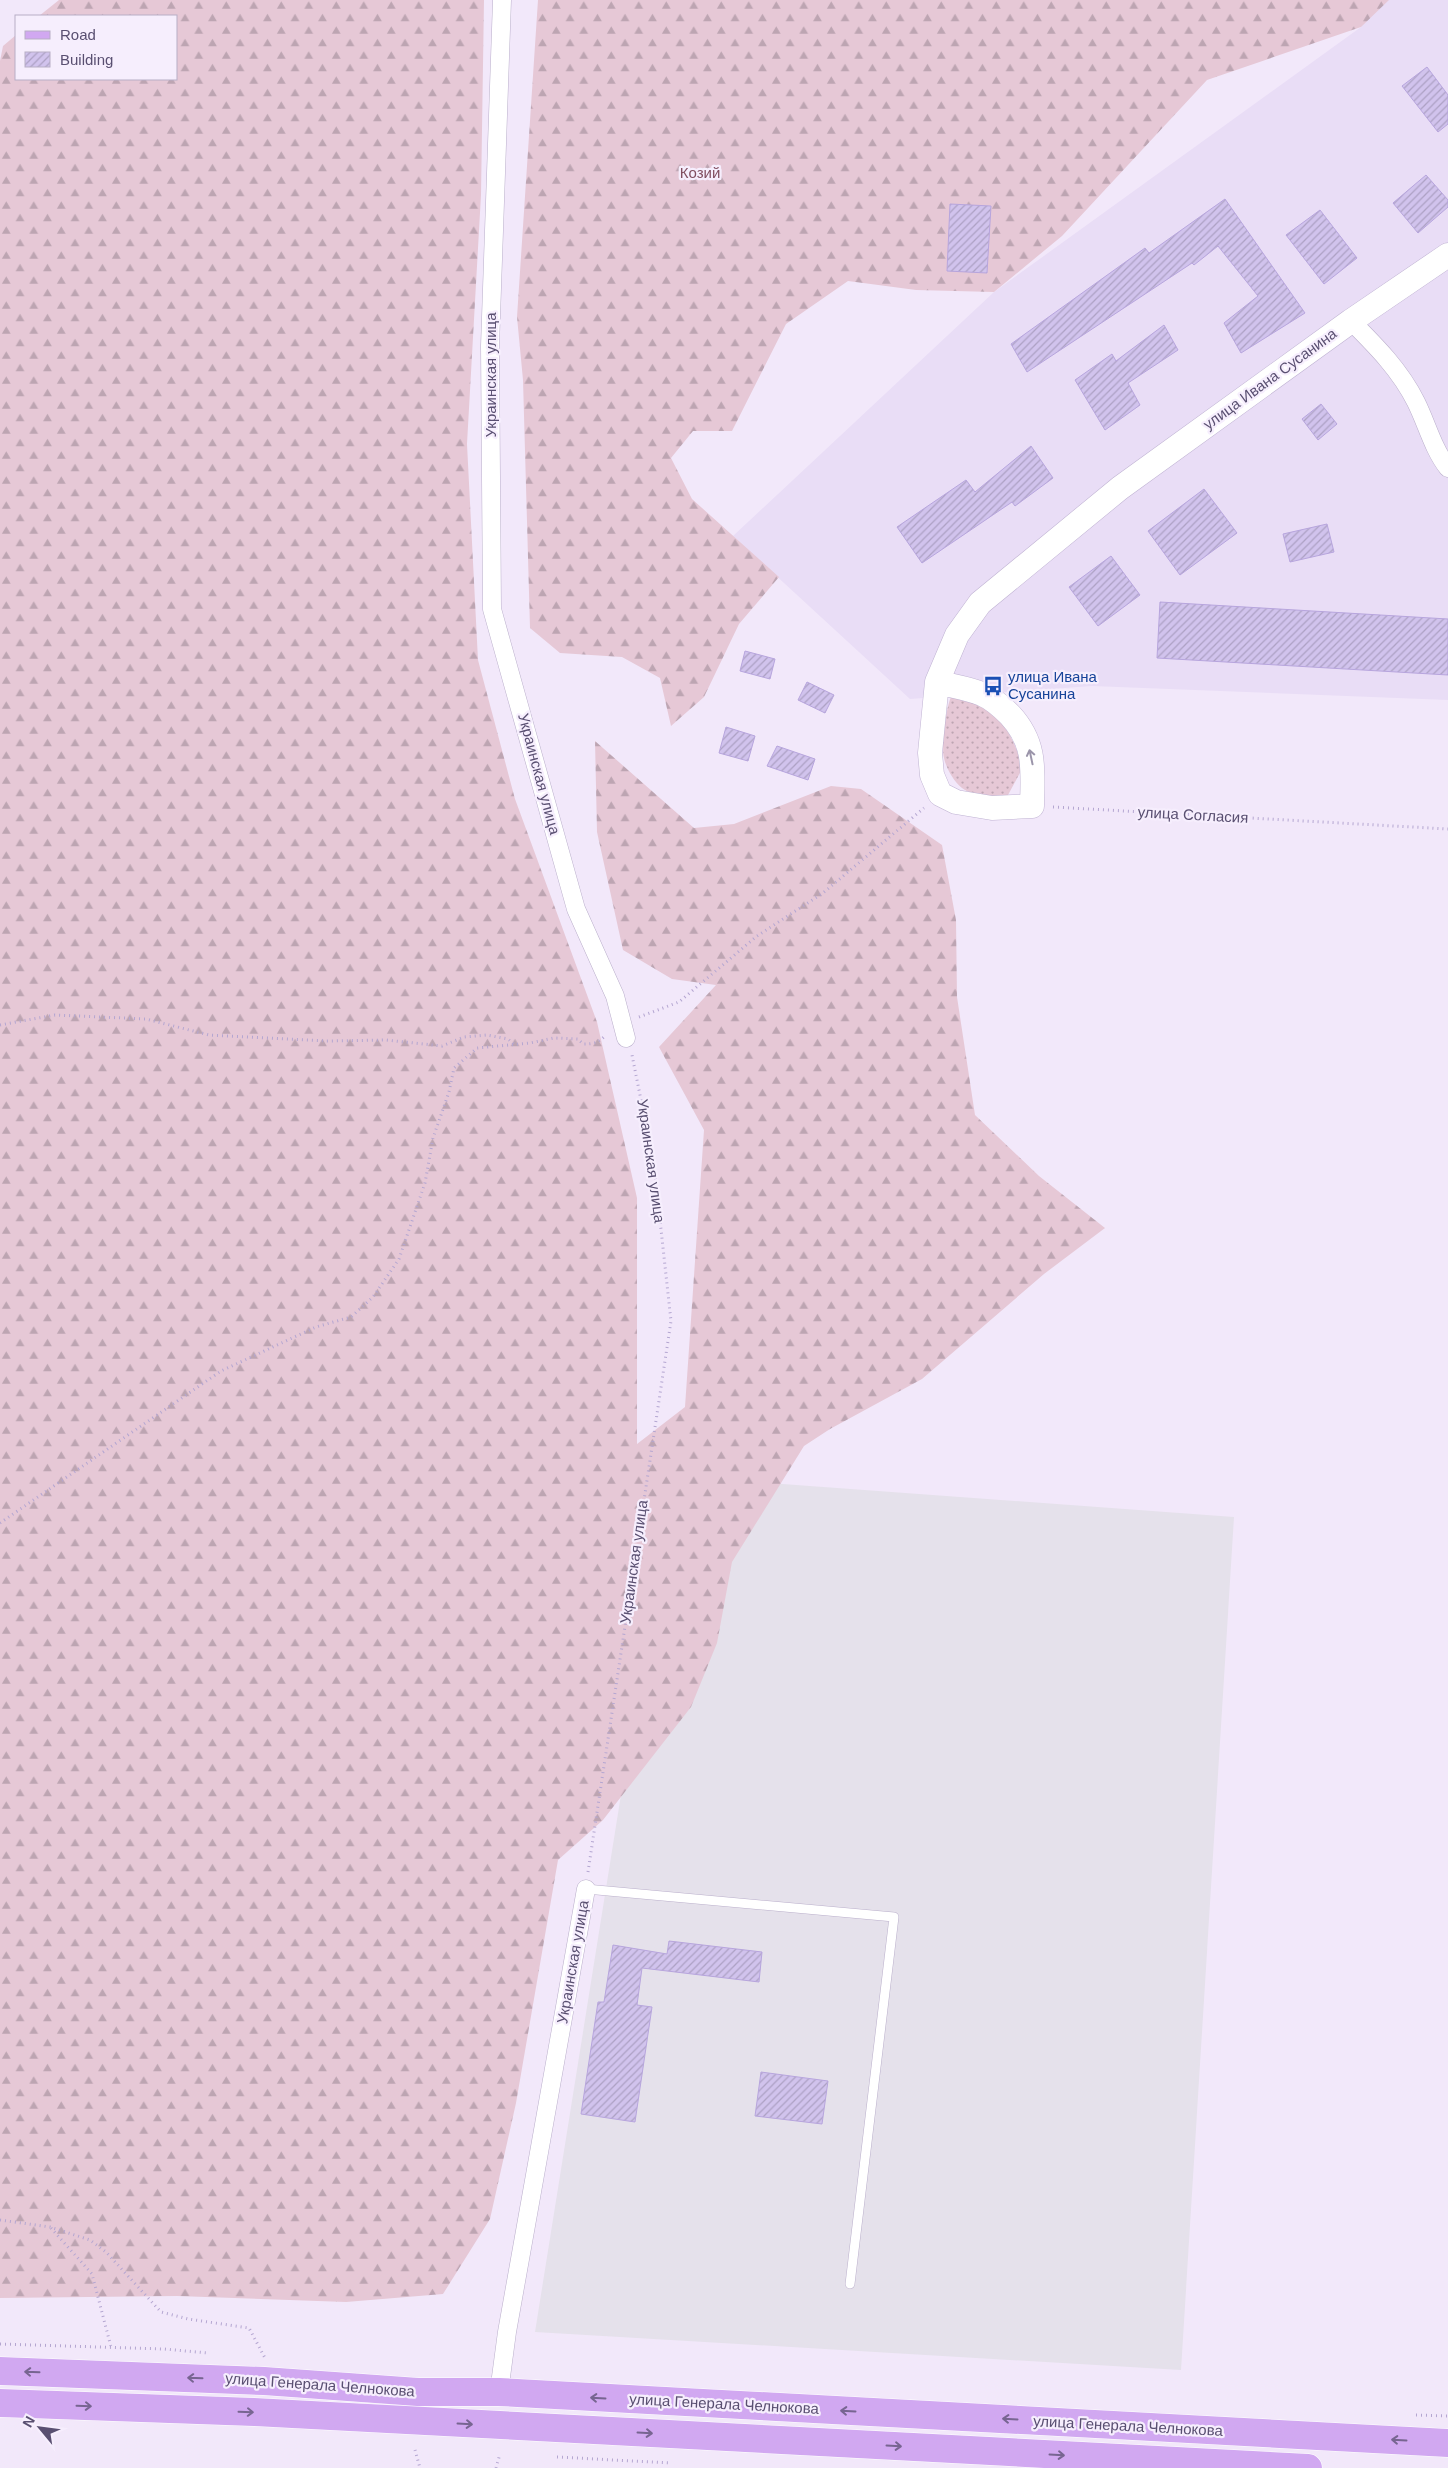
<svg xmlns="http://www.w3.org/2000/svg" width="1448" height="2468" font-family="Arial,sans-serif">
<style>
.residential{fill:#e9ddf6}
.industrial{fill:#e5e1eb}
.grass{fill:url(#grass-dots)}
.forest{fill:url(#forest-firs)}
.building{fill:url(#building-hatch);stroke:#b7a5dd}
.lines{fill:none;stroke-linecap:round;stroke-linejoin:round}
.lane-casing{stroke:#baafcb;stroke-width:10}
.street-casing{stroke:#baafcb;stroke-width:19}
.secondary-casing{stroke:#bfb2d2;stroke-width:25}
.primary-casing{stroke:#fff;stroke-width:29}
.path{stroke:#b4a6d1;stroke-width:3;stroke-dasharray:1 4;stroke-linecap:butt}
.lane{stroke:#fff;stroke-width:9}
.street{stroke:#fff;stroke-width:18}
.secondary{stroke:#fff;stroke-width:24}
.primary{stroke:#d1a8f1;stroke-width:28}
.oneway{stroke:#9b95aa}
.oneway2{stroke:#776591}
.labels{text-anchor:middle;stroke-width:4.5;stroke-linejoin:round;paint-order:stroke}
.park-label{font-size:15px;fill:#814e60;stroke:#f6eefd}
.street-label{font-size:15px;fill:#594f71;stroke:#f6eefd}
.transit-label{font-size:15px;fill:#164399;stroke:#f6eefd;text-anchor:start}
</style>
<defs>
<pattern id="grass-dots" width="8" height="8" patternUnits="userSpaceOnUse" patternTransform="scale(1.25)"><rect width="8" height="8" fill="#e6c8d6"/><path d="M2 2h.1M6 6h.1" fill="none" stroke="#bda5b2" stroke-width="1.8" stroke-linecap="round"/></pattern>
<pattern id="forest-firs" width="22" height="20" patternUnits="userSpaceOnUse" patternTransform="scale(1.25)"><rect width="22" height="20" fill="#e6c8d6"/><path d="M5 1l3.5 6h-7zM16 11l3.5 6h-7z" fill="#bda5b2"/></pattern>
<pattern id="building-hatch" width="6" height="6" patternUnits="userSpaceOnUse" patternTransform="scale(1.25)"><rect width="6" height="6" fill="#d1c3ed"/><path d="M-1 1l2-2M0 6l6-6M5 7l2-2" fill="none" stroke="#ada1c4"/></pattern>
</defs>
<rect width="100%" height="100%" fill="#f2e8fa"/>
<path class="residential" d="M 1378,0 L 1448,0 L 1448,700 L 1092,686 L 910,699 L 733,536 L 994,292 L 1361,27 Z"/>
<path class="industrial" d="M 672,1476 L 1234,1517 L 1181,2370 L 535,2332 Z"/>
<path class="grass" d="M 957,695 C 966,699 978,703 986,708 C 1006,722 1018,747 1022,769 L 1008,795 L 1004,798 C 991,796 972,796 962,788 C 954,782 946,768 944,758 C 941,746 946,708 951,697 Z"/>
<g class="forest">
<path d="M 59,0 L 484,0 L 481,195 L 467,444 L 478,660 L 515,799 L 597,1022 L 637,1198 L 637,1444 L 685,1407 L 704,1130 L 659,1047 L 716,985 L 672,979 L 623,950 L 597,832 L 595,741 L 694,828 L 734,824 L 831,786 L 861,789 L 942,845 L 956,920 L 957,997 L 975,1115 L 1039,1176 L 1105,1228 L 1044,1274 L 922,1379 L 830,1429 L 804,1446 L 732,1562 L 717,1643 L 691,1707 L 603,1820 L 558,1860 L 516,2103 L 490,2219 L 443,2294 L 346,2302 L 177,2296 L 0,2298 L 0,61 L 3,46 L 16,35 L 16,79 L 176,79 L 176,16 L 39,16 Z"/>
<path d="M 538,0 L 1389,0 L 1361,27 L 1207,80 L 1062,236 L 994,292 L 916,290 L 848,281 L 786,324 L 732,431 L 693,431 L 671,458 L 692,499 L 779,577 L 739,624 L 704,697 L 671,726 L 660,678 L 622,657 L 560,653 L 530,628 L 523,380 L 517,317 Z"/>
</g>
<g class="building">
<path d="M 1427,67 L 1448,95 L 1448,124 L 1438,132 L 1402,86 Z"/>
<path d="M 1426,175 L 1448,200 L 1448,207 L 1418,233 L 1393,203 Z"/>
<path d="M 1225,199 L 1305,313 L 1241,353 L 1224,323 L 1258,296 L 1218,246 L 1194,265 L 1192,263 L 1027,372 L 1011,344 L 1145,248 L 1149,253 Z"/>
<path d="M 950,204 L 991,206 L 987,273 L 947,271 Z"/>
<path d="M 1320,210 L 1357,258 L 1324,284 L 1286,235 Z"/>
<path d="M 1164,325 L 1178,350 L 1128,383 L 1140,405 L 1105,430 L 1075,380 L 1112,354 L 1116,361 Z"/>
<path d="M 1321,404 L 1337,424 L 1318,440 L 1302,419 Z"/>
<path d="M 1031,446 L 1053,478 L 1015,506 L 1012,502 L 922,563 L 897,527 L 966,480 L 975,492 Z"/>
<path d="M 1204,489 L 1237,533 L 1180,575 L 1148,531 Z"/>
<path d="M 1327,524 L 1334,552 L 1290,562 L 1283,534 Z"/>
<path d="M 1111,556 L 1140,595 L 1098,626 L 1069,587 Z"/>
<path d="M 1160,602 L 1448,619 L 1448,675 L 1157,658 Z"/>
<path d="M 745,651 L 775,659 L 770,679 L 740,671 Z"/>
<path d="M 807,682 L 834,695 L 825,713 L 798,700 Z"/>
<path d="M 726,727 L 755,736 L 748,761 L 719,753 Z"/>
<path d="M 777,746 L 815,759 L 808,780 L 767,766 Z"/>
<path d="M 669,1941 L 762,1952 L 759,1982 L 642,1968 L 637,2005 L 652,2007 L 635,2122 L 581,2114 L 598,2002 L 604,2002 L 613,1945 L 667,1954 Z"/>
<path d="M 761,2072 L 828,2081 L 822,2124 L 755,2116 Z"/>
</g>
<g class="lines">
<defs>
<path id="lane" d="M 586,1889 L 894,1917 L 850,2284"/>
<g id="street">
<path d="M 502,0 L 490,346 L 492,609 L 576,909 L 615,996 L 626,1038"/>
<path d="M 1351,321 C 1376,346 1400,370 1416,402 C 1427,424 1433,449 1448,468"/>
<path d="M 499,2392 L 507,2332 L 586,1889"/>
</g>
<path id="secondary" d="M 937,682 C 951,686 968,688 982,694 C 992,698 1002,707 1010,715 C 1036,743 1033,769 1032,806 L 992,808 L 956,802 L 940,794 L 932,775 L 930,753 L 937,682 L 957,635 L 980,603 L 1120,488 L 1351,321 L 1448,255"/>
<g id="primary">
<path d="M 0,2371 L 264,2381 L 418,2392 L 499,2392 L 1448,2443"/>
<path d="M 0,2403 L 254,2412 L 1308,2468"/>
</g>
</defs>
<use href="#lane" class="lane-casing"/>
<use href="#street" class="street-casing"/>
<use href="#secondary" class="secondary-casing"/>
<use href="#primary" class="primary-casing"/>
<g class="path">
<path d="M 1053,807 L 1448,829"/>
<path d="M 639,1017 L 679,1002 L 757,936 L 823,893 L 924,808"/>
<path d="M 0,1025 L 55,1015 L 146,1019 L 209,1035 L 326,1041 L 386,1040 L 442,1046 L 464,1037 L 487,1035 L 508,1039 L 514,1044"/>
<path d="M 0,1523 L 221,1371 L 316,1327 L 351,1317 L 373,1297 L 399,1259 L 425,1183 L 433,1138 L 449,1092 L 454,1068 L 477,1048 L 530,1043 L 554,1038 L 578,1039 L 583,1044 C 593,1044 598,1043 605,1036"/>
<path d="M 588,1872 L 671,1321 L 654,1165 L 632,1055"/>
<path d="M 0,2220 L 50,2227 L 90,2240 L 106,2252 L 161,2312 L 188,2319 L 249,2328 L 265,2358"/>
<path d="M 51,2228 L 92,2274 L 111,2347"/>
<path d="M 0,2344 L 164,2349 L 208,2353"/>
<path d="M 1416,2415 L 1448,2416"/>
<path d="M 415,2450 L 420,2468"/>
<path d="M 557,2457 L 671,2463"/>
<path d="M 496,2468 L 500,2454"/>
</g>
<use href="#lane" class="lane"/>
<use href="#street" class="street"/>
<use href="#secondary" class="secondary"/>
<use href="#primary" class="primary"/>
</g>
<defs><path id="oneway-shaft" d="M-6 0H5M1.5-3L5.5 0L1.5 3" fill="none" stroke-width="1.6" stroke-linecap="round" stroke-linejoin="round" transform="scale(1.25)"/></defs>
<use class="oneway" href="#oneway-shaft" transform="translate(1031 757) rotate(-102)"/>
<g class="oneway2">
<use href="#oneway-shaft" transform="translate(32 2372) rotate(-178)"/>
<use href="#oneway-shaft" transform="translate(195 2378) rotate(-178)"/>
<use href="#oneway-shaft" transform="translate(598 2398) rotate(-177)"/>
<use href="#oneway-shaft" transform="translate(84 2406) rotate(2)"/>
<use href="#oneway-shaft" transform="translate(848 2411) rotate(-177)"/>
<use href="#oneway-shaft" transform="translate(246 2412) rotate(2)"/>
<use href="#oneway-shaft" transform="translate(1010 2419) rotate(-177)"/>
<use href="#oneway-shaft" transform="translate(465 2424) rotate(3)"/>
<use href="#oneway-shaft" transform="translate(645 2433) rotate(3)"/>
<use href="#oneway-shaft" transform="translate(1399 2440) rotate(-177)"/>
<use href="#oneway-shaft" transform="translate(894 2446) rotate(3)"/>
<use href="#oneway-shaft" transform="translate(1057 2455) rotate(3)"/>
</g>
<defs>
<symbol id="bus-bare" viewBox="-9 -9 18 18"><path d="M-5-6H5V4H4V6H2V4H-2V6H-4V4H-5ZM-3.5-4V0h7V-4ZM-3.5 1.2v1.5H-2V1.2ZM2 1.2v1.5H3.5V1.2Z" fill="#1a4fb4" stroke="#f6eefd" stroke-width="2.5" paint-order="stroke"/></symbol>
</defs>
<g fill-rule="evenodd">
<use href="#bus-bare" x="979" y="672" width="28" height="28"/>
</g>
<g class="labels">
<g class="park-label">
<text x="700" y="178">Козий</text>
</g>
<g class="street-label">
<text transform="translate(491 375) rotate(-90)" y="5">Украинская улица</text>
<text transform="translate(1270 379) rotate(-36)" y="5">улица Ивана Сусанина</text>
<text transform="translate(539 774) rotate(75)" y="5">Украинская улица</text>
<text transform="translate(1193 815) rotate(3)" y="5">улица Согласия</text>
<text transform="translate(651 1161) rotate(82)" y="5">Украинская улица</text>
<text transform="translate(634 1562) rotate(-82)" y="5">Украинская улица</text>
<text transform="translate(573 1962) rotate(-80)" y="5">Украинская улица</text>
<text transform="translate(320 2385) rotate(4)" y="5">улица Генерала Челнокова</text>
<text transform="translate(724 2404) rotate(3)" y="5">улица Генерала Челнокова</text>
<text transform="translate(1128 2426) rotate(3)" y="5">улица Генерала Челнокова</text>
</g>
<g class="transit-label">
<text x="1008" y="682">улица Ивана<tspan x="1008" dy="17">Сусанина</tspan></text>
</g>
</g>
<rect x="15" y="15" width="162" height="65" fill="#f6eefd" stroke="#b7aec5"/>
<rect x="25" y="31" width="25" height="8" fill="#d1a8f1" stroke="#b7aec5"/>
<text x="60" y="40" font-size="15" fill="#594f71">Road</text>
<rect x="25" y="52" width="25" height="15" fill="url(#building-hatch)" stroke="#b7aec5"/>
<text x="60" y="65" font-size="15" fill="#594f71">Building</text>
<g transform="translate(40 2428) rotate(299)" stroke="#f6eefd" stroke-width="4" paint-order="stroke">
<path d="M0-4L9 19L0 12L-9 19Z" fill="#594f71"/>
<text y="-8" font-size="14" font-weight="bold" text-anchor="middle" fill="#594f71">N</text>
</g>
</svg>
